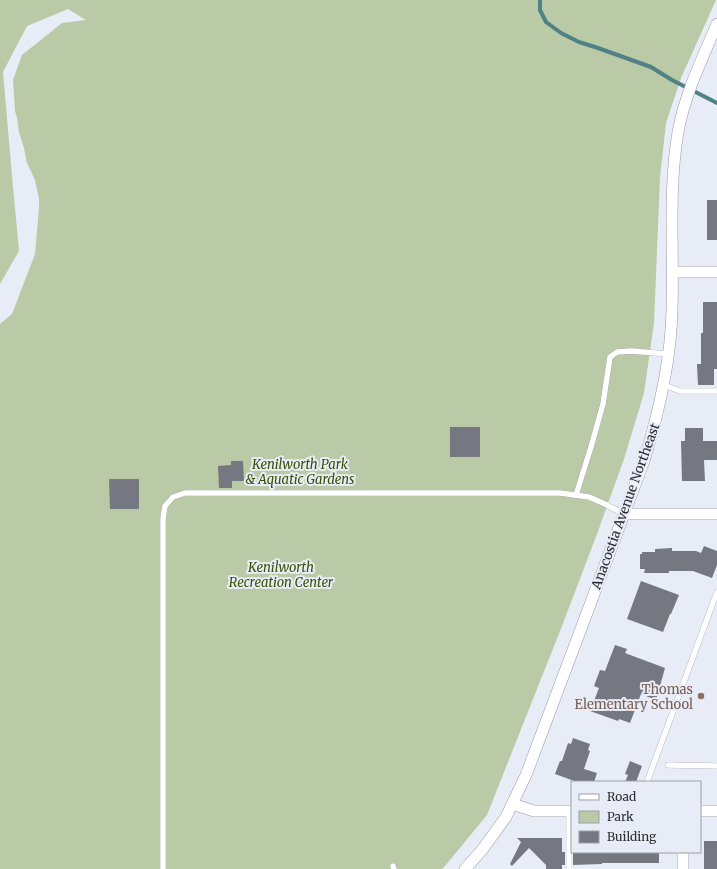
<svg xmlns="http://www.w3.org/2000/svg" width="717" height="869" font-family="Merriweather,serif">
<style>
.green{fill:#bac9a6}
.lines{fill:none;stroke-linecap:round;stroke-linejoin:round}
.stream{stroke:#4f8186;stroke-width:4}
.building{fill:#757881}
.service-casing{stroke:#979aa4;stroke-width:6}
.minor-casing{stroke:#979aa4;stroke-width:12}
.service{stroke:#fff;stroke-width:5.5}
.minor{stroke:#fff;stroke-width:11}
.education-dot{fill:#8d6e63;stroke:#e8ecf6;stroke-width:1.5}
.labels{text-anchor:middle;stroke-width:4;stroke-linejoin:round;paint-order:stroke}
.park-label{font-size:13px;font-style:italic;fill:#395000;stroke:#e8ecf6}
.street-label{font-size:13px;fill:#2a2c2f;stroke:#e8ecf6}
.education-label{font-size:13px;fill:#785e54;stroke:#e8ecf6;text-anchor:end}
</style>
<rect width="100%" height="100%" fill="#e8ecf6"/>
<path class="green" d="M 0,0 L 716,0 L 681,78 L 666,123 L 660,177 L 654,323 L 644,393 L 624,459 L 597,534 L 562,626 L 487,815 L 445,866 L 442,869 L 0,869 L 0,324 L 12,314 L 35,254 L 39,208 L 39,199 L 35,180 L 27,163 L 24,148 L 19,132 L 17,118 L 15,111 L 13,80 L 22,55 L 62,23 L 86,20 L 68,9 L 27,26 L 3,72 L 12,176 L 19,251 L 0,284 Z"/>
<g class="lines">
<path class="stream" d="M 540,0 L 540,10 L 546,22 L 561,33 L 579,42 L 598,48 L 651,67 L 672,80 L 717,103"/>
</g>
<g class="building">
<rect x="707" y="200" width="10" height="40"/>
<path d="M 703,302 L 717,302 L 717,369 L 714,369 L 714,385 L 698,385 L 697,364 L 701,364 L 701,333 L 703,333 Z"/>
<rect x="450" y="427" width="30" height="30"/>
<path d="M 685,428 L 703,428 L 703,441 L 717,441 L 717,460 L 704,460 L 705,481 L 682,481 L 681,441 L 685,441 Z"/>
<path d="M 231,461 L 243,461 L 244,481 L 232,481 L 232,488 L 219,488 L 218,466 L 231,465 Z"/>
<path d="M 109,479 L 139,479 L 139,509 L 110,509 Z"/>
<path d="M 704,546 L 717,551 L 717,565 L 712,578 L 693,571 L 669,571 L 669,573 L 644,573 L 645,569 L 640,569 L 640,554 L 642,554 L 642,552 L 655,552 L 655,549 L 672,548 L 672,551 L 696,551 L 701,553 Z"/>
<path d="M 641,581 L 679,595 L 671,614 L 670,614 L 663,632 L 627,619 Z"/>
<path d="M 615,645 L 627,649 L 625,653 L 665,668 L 656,700 L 641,694 L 630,723 L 619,719 L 618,721 L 590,711 L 599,688 L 594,686 L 600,670 L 605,671 Z"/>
<path d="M 573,738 L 590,744 L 588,750 L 590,751 L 584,769 L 597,773 L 594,782 L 577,782 L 555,774 L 560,761 L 562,761 L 568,743 L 571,744 Z"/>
<path d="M 630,761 L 642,766 L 636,782 L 625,782 L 628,775 L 625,774 Z"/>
<path d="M 517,838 L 562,838 L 562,852 L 565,852 L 565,865 L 562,865 L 562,869 L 546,869 L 546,865 L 529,848 L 512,866 L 510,864 L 521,842 Z"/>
<rect x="704" y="841" width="13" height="28"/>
<path d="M 573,852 L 659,852 L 659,863 L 602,863 L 602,864 L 573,865 Z"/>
</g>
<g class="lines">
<defs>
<g id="service">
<path d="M 664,385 L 680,391 L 717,391"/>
<path d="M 576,495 L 591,447 L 603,404 L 610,357 L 617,352 L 631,351 L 668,354"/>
<path d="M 668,765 L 717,766"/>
<path d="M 647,782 L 717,592"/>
<path d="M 569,811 L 569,869"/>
<path d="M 393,866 L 394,869"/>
<path d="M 163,869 L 163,519 L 165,506 L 173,497 L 185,493 L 560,493 L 589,497 L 605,504 L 624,514"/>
</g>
<g id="minor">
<path d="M 672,272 L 717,272"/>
<path d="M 624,514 L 717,514"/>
<path d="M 512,804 L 534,811 L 572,811"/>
<path d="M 700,811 L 717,811"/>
<path d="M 465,869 L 482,850 L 506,817 L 526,775 L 644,461 C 659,412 671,362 672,310 C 674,251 668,191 678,132 C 685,94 702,59 717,24"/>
<path d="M 683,869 L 683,852"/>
</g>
</defs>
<use href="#service" class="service-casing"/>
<use href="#minor" class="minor-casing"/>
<use href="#service" class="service"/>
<use href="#minor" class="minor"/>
</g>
<circle class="education-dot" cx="701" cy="696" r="4"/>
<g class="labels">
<g class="park-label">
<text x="300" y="469">Kenilworth Park<tspan x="300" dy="15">&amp; Aquatic Gardens</tspan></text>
<text x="281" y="572">Kenilworth<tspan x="281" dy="15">Recreation Center</tspan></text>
</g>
<g class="street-label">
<text transform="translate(625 506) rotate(-70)" y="5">Anacostia Avenue Northeast</text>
</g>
<g class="education-label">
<text x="693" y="694">Thomas<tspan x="693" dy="15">Elementary School</tspan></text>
</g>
</g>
<rect x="571" y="781" width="130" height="72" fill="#e8ecf6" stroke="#9c9fa6"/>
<rect x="579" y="794" width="20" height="6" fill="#ffffff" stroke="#9c9fa6"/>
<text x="607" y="801" font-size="12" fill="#2a2c2f">Road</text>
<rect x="579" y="811" width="20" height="12" fill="#bac9a6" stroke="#9c9fa6"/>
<text x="607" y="821" font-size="12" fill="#2a2c2f">Park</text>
<rect x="579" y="831" width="20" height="12" fill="#757881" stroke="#9c9fa6"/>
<text x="607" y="841" font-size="12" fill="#2a2c2f">Building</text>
</svg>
